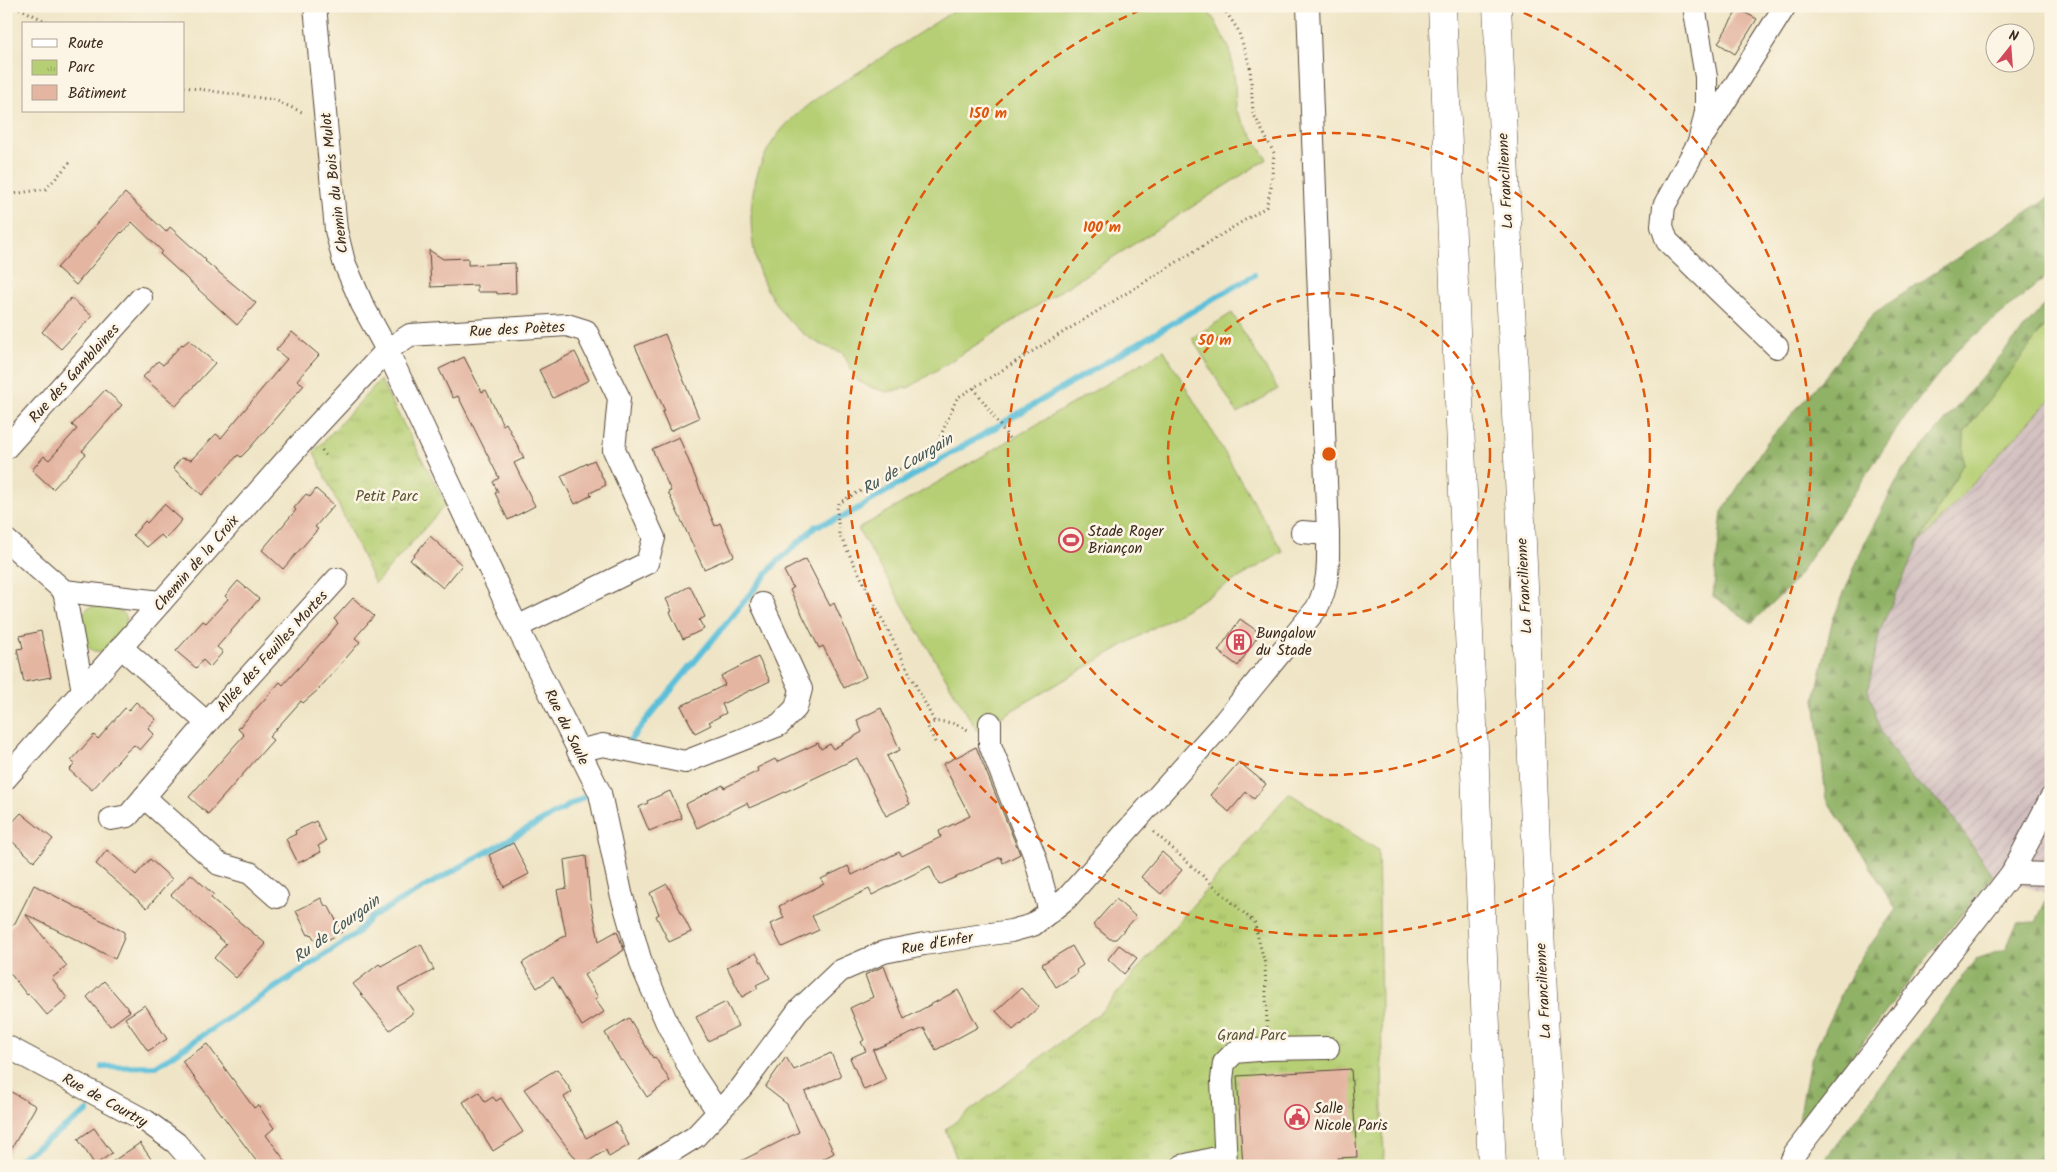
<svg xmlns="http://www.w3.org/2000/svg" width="2057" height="1172" font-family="Kalam,sans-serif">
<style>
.industrial{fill:url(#industrial-furrows)}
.grass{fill:#b6cf74;stroke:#787c49}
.forest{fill:url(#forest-firs);stroke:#666e42}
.park{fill:url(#park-tufts);stroke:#787c49}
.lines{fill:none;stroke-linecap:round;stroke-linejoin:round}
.stream{stroke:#5bbfd9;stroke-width:6}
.building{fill:#e4b6a2}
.minor-casing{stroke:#564637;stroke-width:24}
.highway-casing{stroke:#564637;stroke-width:29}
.path{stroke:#564637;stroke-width:3;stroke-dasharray:1 4;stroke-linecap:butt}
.minor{stroke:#fff;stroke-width:22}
.highway{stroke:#fff;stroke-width:28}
.ring{fill:none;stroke:#df570d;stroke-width:2.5;stroke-dasharray:9 6}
.labels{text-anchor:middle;stroke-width:5;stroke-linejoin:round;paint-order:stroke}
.street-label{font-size:15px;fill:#3b2a1e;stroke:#fcf5e5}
.park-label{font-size:15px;fill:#5a5334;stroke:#fcf5e5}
.poi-label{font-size:15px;fill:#3b2a1e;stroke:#fcf5e5;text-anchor:start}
.water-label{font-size:16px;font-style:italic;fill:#455756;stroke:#fcf5e5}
.centre{fill:#df570d;stroke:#fcf5e5;stroke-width:2.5}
.ring-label{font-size:15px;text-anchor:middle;font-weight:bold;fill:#df570d;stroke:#fcf5e5;stroke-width:5;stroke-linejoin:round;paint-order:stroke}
</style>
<defs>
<pattern id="industrial-furrows" width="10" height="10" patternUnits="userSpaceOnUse" patternTransform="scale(1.25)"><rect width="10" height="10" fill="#d2bfc0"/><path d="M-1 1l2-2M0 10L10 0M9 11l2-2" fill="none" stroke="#b5a4a5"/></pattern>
<pattern id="forest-firs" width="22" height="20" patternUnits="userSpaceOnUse" patternTransform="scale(1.25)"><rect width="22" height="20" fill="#90b266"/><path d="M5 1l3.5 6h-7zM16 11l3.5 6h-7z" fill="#779153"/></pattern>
<pattern id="park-tufts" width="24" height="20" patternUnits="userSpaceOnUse" patternTransform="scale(1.25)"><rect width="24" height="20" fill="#b6cf74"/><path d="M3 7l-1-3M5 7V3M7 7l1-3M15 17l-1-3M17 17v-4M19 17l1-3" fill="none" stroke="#9db264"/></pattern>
</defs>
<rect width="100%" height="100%" fill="#fcf5e5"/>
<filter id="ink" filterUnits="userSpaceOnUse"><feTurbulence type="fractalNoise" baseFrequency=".02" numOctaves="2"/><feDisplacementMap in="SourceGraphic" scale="10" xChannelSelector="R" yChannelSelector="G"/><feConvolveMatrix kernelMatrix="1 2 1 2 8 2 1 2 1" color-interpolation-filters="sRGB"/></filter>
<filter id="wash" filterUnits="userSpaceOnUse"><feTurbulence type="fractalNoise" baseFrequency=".0096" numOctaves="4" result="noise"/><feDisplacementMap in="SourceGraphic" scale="20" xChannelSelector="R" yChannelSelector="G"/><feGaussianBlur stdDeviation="1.12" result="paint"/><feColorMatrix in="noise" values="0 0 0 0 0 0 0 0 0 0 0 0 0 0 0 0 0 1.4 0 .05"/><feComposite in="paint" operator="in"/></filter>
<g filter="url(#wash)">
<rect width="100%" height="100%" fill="#efe5c6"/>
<path class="industrial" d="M 2051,398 L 2051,894 L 2049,894 L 1993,876 L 1946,808 L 1909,776 L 1881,732 L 1868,690 L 1880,630 L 1919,543 Z"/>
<g class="grass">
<path d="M 961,6 L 1204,6 L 1215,21 L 1230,50 L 1235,82 L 1236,110 L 1267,159 L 910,387 L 887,392 L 870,387 L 857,380 L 843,353 C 835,350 826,347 818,343 C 788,328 761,289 755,256 C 744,199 755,148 802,110 C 819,95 840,84 859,72 C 893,50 927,28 961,6 Z"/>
<path d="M 1232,313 L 1278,389 L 1237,413 L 1192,338 Z"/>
<path d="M 2051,318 L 2051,398 L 1919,543 L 1963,464 L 1964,433 Z"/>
<path d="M 1164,350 L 1283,552 L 977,731 L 858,529 Z"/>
<path d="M 99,605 C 144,612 124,628 104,651 C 100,651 95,652 92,650 C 83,645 78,620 84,612 C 88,607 93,606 99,605 Z"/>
</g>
<g class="forest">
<path d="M 2051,196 L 2051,273 L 1958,349 L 1905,417 L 1793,583 L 1752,623 L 1713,596 L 1722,512 L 1767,442 L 1824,378 L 1874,313 Z"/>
<path d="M 2051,297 L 2051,318 L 1964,433 L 1963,464 L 1919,543 L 1880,630 L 1868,690 L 1881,732 L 1909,776 L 1946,808 L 1993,876 L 1932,951 L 1797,1129 L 1810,1061 L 1852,971 L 1896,909 L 1855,842 L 1826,799 L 1815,699 L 1832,622 L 1865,542 L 1902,471 Z"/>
<path d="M 2049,894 L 2051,894 L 2051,1166 L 1820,1166 L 1976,959 L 2006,949 L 2017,923 L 2036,922 Z"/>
</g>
<g class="park">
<path d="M 380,380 L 446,504 L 375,584 L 314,452 Z"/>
<path d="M 1289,793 L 1378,850 L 1384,1166 L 959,1166 L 946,1129 L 1102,1011 Z"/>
</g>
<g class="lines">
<g class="stream">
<path d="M 630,740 L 774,565 L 816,526 L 845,516 L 1254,275"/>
<path d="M 102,1067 L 156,1066 L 356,934 L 370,918 L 584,797"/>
<path d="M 10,1166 L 88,1111"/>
</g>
</g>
<g id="blocks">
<g class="building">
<path d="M 1738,9 L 1757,19 L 1735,54 L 1718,43 Z"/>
<path d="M 125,193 L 166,232 L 170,227 L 206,260 L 205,261 L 256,303 L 237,325 L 160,254 L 162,251 L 132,222 L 122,233 L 121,232 L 76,285 L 57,268 Z"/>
<path d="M 429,250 L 443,259 L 468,258 L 468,265 L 515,263 L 516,293 L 497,294 L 497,292 L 477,292 L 477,285 L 431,287 Z"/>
<path d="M 71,298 L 92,316 L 61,349 L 42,332 Z"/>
<path d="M 292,332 L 319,355 L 297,380 L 304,385 L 248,450 L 241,457 L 238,455 L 202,495 L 173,468 L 181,458 L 191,460 L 216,434 L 221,438 L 287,359 L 276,350 Z"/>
<path d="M 665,334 L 699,418 L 670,431 L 662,412 L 665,411 L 635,346 Z"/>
<path d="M 189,340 L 215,363 L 176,406 L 143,377 L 158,361 L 163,365 L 182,344 L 183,345 Z"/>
<path d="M 575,352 L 589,380 L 553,398 L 539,370 Z"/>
<path d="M 464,357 L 482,392 L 486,390 L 503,425 L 506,423 L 524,458 L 514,463 L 535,506 L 508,520 L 495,493 L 498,492 L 493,482 L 499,478 L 458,396 L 453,398 L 439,369 Z"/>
<path d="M 105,390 L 122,405 L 82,451 L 86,454 L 53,489 L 32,470 L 44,456 L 49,460 L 77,429 L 72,425 Z"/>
<path d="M 679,437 L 715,526 L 720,523 L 734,556 L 704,569 L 668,492 L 671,491 L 652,449 Z"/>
<path d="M 594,460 L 606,485 L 590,493 L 592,495 L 575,504 L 561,476 Z"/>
<path d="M 316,489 L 334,505 L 315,527 L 318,529 L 283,569 L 262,550 L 296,510 L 294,508 L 306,494 L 310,497 Z"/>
<path d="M 164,504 L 182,520 L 165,539 L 161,535 L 147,547 L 133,535 L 145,521 L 147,523 Z"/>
<path d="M 430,536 L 462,565 L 443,588 L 410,560 Z"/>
<path d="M 806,559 L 830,606 L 834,603 L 866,677 L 844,688 L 823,646 L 819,648 L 790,590 L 793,588 L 784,571 Z"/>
<path d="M 238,581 L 259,599 L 217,647 L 223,652 L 210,667 L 203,660 L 196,668 L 176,651 L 203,621 L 206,623 L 228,599 L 225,596 Z"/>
<path d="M 690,586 L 705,617 L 699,620 L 704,629 L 683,639 L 670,612 L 672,611 L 666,599 Z"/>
<path d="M 353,598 L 374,616 L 355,638 L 360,642 L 318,690 L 303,703 L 301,701 L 269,737 L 273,740 L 208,814 L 189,797 L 244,735 L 238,729 L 280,682 L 283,685 L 291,676 L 330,633 L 338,623 L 334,619 Z"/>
<path d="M 1240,619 L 1260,633 L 1238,666 L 1218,651 Z"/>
<path d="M 41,631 L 51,677 L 24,682 L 17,649 L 23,648 L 20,636 Z"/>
<path d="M 758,657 L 770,681 L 722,704 L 726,713 L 709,722 L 711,725 L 695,733 L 681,706 L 725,685 L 721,676 Z"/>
<path d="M 136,702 L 156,719 L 148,728 L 154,734 L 140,750 L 134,745 L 126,752 L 92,790 L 69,770 L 75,764 L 71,761 L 94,735 L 98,739 L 125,708 L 128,711 Z"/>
<path d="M 881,708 L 900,750 L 887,756 L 910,804 L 886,816 L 857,758 L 770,799 L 749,808 L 747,803 L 697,828 L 686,804 L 723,785 L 724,788 L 758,771 L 757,768 L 775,759 L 777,762 L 818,743 L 821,749 L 830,744 L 833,749 L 862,732 L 857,720 Z"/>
<path d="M 976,747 L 1020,854 L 1003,863 L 1001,857 L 939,885 L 930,866 L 872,895 L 869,889 L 812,916 L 819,930 L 782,947 L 770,924 L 784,918 L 779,906 L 824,884 L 821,879 L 848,866 L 852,875 L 899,852 L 902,856 L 941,837 L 939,831 L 970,816 L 943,764 Z"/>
<path d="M 1239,762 L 1266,784 L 1254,799 L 1246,792 L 1229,812 L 1210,795 Z"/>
<path d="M 670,791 L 682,818 L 649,831 L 639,807 L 648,803 L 647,801 Z"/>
<path d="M 21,813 L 53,839 L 34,861 L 6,836 L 6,829 Z"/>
<path d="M 316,821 L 326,841 L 318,846 L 321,852 L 298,863 L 286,839 L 296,834 L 295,831 Z"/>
<path d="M 513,843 L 529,874 L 504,887 L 489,855 Z"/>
<path d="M 107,850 L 136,875 L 150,859 L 172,879 L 147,908 L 96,864 Z"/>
<path d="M 1162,852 L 1182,870 L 1161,894 L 1141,877 Z"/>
<path d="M 586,856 L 590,899 L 599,941 L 617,931 L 624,950 L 584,975 L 598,997 L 595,999 L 604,1012 L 582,1026 L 553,977 L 537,988 L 522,963 L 566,935 L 557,890 L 567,888 L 564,860 Z"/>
<path d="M 191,874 L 214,895 L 211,898 L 266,944 L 236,978 L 214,958 L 226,944 L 171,895 Z"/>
<path d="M 667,884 L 691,932 L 669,942 L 656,916 L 659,914 L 650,893 Z"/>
<path d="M 34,885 L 124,932 L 124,938 L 115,959 L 25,914 L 67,966 L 52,978 L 67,998 L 47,1015 L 29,994 L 27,995 L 6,968 L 6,931 L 15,923 Z"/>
<path d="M 321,898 L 325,906 L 328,905 L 342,932 L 318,945 L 311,934 L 308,935 L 296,911 Z"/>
<path d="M 1116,899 L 1136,917 L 1116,939 L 1110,939 L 1093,925 Z"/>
<path d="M 421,944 L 434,970 L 398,989 L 414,1012 L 390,1030 L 353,984 L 379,964 L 381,966 Z"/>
<path d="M 1119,945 L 1137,958 L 1124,974 L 1108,959 Z"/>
<path d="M 1072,946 L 1083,965 L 1076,970 L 1077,974 L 1056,987 L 1042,964 Z"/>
<path d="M 756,953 L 770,978 L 756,985 L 758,988 L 742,997 L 727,967 Z"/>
<path d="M 884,966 L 904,1019 L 958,990 L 978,1027 L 936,1050 L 924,1028 L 873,1050 L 886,1080 L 864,1090 L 850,1058 L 866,1051 L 861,1042 L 864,1040 L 850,1008 L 873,997 L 865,975 Z"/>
<path d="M 104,981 L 130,1011 L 110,1026 L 87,997 Z"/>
<path d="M 1021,988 L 1039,1007 L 1013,1030 L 996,1011 Z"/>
<path d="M 726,1002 L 738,1026 L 708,1041 L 696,1017 Z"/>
<path d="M 145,1005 L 167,1039 L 148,1051 L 125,1018 Z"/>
<path d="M 629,1018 L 653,1058 L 655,1057 L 670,1081 L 647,1097 L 623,1060 L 621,1061 L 605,1033 Z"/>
<path d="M 207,1044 L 254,1108 L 258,1105 L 274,1128 L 266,1135 L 289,1166 L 260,1166 L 182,1061 Z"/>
<path d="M 831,1053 L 841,1076 L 805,1092 L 834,1153 L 810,1166 L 731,1166 L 799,1132 L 787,1104 L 765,1087 L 786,1057 L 794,1070 Z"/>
<path d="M 557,1069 L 572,1092 L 564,1097 L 586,1138 L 616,1122 L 629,1145 L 609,1157 L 606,1150 L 581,1166 L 524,1089 Z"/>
<path d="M 1351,1069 L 1357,1157 L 1338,1158 L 1339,1166 L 1243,1166 L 1237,1076 Z"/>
<path d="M 6,1089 L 36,1106 L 6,1158 Z"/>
<path d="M 479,1092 L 485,1102 L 493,1097 L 496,1101 L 501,1098 L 523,1132 L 493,1151 L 463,1102 Z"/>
<path d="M 94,1128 L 112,1153 L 95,1165 L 78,1139 Z"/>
<path d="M 140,1143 L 156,1166 L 106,1166 Z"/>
</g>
</g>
</g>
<g filter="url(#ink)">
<use href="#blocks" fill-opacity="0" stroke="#564637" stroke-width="1"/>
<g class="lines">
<defs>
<g id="minor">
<path d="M 315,6 L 336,230 L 344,262 L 362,304 L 387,350 L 517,627 L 600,793 L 621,893 L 642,966 L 667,1023 L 691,1071 L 718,1112"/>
<path d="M 1694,6 L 1706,77 L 1706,112 L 1699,142 L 1664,206 L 1662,226 L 1667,241 L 1777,347"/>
<path d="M 1705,133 L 1785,6"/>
<path d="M 6,448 L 141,298"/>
<path d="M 1302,532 L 1328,534"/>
<path d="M 6,540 L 64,591 L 161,602"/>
<path d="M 64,591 L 83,691"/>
<path d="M 122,648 L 207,723"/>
<path d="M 990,723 L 990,745 L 1035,857 L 1050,912"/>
<path d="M 578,751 L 603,745 L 685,762 L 779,725 L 796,708 L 801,689 L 762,604"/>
<path d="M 6,778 L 310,433 L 387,350 L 410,335 L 567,325 L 586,331 L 619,398 L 614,450 L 654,538 L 647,563 L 517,627"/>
<path d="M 144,797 L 219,864 L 250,873 L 277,897"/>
<path d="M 111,819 L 128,816 L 207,723 L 337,579"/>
<path d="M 2012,873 L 2051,874"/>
<path d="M 6,1046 L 146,1121 L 176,1143 L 196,1166"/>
<path d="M 648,1166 L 695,1137 L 741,1088 L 798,1011 L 840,971 L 884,952 L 924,944 L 1011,931 L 1033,925 L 1067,898 L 1224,722 L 1317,608 C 1330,582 1328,562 1328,534 L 1308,6"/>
<path d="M 1182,1166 L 1225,1156"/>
<path d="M 1226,1166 L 1222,1080 L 1224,1063 L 1235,1052 L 1268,1049 L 1328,1048"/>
<path d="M 1789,1166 L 1795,1153 L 1830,1107 L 2012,873 L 2051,798"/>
</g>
<g id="highway">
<path d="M 1442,6 L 1492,1166"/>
<path d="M 1497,6 L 1551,1166"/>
</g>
</defs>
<use href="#minor" class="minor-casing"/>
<use href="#highway" class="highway-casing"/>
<g class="path">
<path d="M 15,6 L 51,24"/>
<path d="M 184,87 L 275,100 L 304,113"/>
<path d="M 6,195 L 46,189 L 71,161"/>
<path d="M 974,388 L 1010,440"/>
<path d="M 322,450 L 327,458"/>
<path d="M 934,721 L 839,534 L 837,509 L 839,503 L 935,449 L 957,398 L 1266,207 L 1271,188 L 1274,153 L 1253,113 L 1250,66 L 1238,30 L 1222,6"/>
<path d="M 935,742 L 927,725 C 939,718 956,723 968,730"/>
<path d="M 1154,832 L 1254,922 L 1265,964 L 1267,1027"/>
</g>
<use href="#minor" class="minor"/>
<use href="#highway" class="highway"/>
</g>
</g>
<g class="ring">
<circle cx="1329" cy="454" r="161"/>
<circle cx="1329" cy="454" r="321"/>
<path d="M1510 7A482 482 0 1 1 1148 7"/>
</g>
<defs>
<symbol id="stadium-ring" viewBox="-11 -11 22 22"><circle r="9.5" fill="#fcf5e5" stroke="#d1495b" stroke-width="1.5"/><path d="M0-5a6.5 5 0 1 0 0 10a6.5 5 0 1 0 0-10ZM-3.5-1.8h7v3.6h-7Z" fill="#d1495b"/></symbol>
<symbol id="building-ring" viewBox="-11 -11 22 22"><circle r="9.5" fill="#fcf5e5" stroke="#d1495b" stroke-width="1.5"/><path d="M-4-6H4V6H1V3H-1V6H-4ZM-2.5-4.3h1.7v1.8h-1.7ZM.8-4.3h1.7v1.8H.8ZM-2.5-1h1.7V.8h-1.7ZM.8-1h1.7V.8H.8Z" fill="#d1495b"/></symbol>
<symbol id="civic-ring" viewBox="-11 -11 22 22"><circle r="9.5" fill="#fcf5e5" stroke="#d1495b" stroke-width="1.5"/><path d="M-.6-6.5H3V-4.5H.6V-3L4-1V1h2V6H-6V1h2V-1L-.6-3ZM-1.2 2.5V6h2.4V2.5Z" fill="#d1495b"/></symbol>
</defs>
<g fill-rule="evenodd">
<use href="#stadium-ring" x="1057" y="526" width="28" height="28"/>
<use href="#building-ring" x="1225" y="628" width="28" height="28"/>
<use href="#civic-ring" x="1283" y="1103" width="28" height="28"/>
</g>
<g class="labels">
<g class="street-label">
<text transform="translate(1505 181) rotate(-93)" y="5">La Francilienne</text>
<text transform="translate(334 183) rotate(-97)" y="5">Chemin du Bois Mulot</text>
<text transform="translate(517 329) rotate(-3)" y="5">Rue des Poètes</text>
<text transform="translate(74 373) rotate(-48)" y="5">Rue des Gamblaines</text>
<text transform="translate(196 563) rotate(-49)" y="5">Chemin de la Croix</text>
<text transform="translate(1524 586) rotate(-93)" y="5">La Francilienne</text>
<text transform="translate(272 651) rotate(-48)" y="5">Allée des Feuilles Mortes</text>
<text transform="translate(567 727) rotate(64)" y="5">Rue du Saule</text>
<text transform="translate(937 943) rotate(-10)" y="5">Rue d'Enfer</text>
<text transform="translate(1543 991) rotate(-93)" y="5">La Francilienne</text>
<text transform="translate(105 1100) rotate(29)" y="5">Rue de Courtry</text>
</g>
<g class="park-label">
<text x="387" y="501">Petit Parc</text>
<text x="1252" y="1040">Grand Parc</text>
</g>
<g class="poi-label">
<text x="1088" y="536">Stade Roger<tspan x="1088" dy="17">Briançon</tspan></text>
<text x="1256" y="638">Bungalow<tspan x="1256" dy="17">du Stade</tspan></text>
<text x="1314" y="1113">Salle<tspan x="1314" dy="17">Nicole Paris</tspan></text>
</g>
<g class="water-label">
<text transform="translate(907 463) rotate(-31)" y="6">Ru de Courgain</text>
<text transform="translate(336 928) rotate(-36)" y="6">Ru de Courgain</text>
</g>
</g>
<circle cx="1329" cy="454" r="8" class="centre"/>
<g class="ring-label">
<text x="988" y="118">150 m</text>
<text x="1102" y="232">100 m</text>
<text x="1215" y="345">50 m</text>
</g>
<rect width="2057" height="1172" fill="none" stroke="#fcf5e5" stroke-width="25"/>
<rect x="22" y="22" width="162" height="90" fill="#fcf5e5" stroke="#afa495"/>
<rect x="32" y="39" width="25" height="8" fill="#ffffff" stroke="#afa495"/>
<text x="68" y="48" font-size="15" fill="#3b2a1e">Route</text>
<rect x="32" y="60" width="25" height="15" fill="url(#park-tufts)" stroke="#afa495"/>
<text x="68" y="72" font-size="15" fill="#3b2a1e">Parc</text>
<rect x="32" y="85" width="25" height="15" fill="#e4b6a2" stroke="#afa495"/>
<text x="68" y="98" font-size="15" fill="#3b2a1e">Bâtiment</text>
<g transform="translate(2010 48) rotate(17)"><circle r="24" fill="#fcf5e5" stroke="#afa495"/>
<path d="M0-4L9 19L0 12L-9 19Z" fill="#d1495b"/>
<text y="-8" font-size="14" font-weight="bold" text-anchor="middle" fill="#3b2a1e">N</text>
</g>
</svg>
